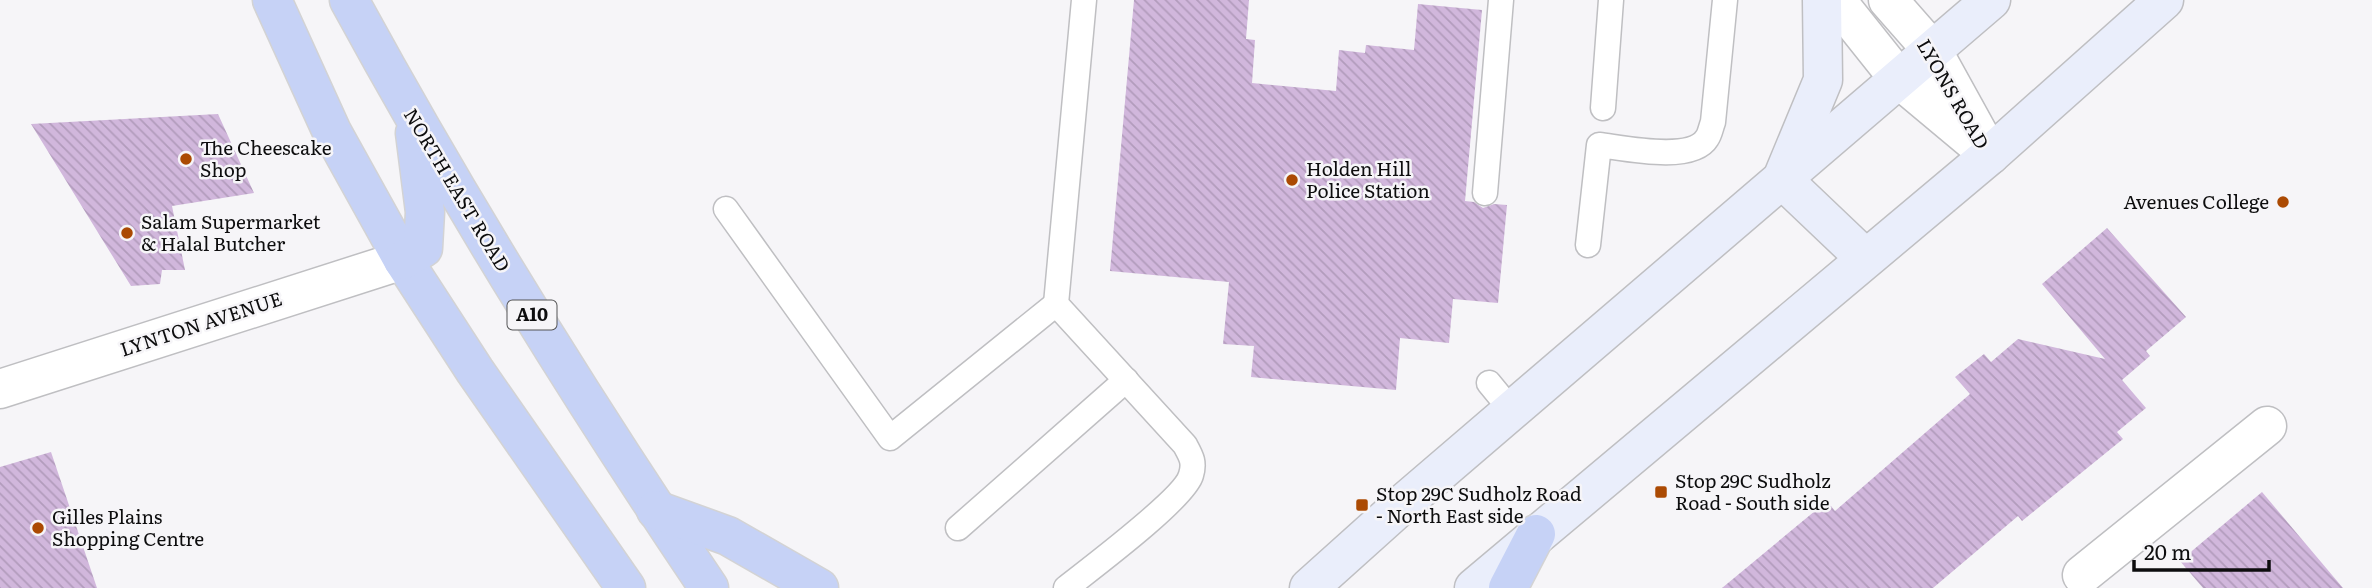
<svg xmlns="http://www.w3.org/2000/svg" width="2372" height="588" font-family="Literata,serif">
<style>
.building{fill:url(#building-back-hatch)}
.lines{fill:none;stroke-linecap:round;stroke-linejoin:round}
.service-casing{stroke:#bfbfc2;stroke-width:27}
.minor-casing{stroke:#bfbfc2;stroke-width:41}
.tertiary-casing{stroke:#bfbfc2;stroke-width:41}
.secondary-casing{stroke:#bfbfc2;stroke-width:41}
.trunk-casing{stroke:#d3d3d4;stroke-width:41}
.service{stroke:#fff;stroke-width:24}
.minor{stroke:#fff;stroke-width:38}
.tertiary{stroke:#fff;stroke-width:38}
.secondary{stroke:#eaeefb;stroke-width:38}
.trunk{stroke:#c6d2f6;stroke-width:38}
.poi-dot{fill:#ab4a03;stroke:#f6f5f8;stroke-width:2.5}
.labels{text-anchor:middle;stroke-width:5;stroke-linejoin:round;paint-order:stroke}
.shield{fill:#f6f5f8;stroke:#535354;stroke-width:2}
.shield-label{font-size:18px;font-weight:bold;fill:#0d0d0e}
.street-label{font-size:19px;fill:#0d0d0e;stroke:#f6f5f8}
.poi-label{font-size:19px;fill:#0d0d0e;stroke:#f6f5f8;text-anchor:start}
</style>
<defs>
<pattern id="building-back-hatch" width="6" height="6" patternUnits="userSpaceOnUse" patternTransform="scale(1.75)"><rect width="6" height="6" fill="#d1b7dc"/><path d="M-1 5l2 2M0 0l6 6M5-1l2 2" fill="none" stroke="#b29cbc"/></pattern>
</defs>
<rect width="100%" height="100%" fill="#f6f5f8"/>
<g class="building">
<path d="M 1134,0 L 1249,0 L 1246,39 L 1255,40 L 1252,83 L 1336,91 L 1339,50 L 1365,53 L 1366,45 L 1414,50 L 1418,4 L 1482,10 L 1465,201 L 1474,202 L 1483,208 L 1494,204 L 1507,205 L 1498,303 L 1453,299 L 1449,343 L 1400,338 L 1396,390 L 1251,377 L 1254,346 L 1223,344 L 1229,282 L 1110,271 Z"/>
<path d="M 218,114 L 254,193 L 172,206 L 185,270 L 162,270 L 160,284 L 131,286 L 31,124 Z"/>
<path d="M 2107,228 L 2186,317 L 2146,351 L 2150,356 L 2122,380 L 2146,408 L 2117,432 L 2123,439 L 2022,521 L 2018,516 L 1933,588 L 1722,588 L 1827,501 L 1835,511 L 1970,394 L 1955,377 L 1984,354 L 1991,362 L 2018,339 L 2105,359 L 2042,284 Z"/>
<path d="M 51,452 L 97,588 L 0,588 L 0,467 Z"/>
<path d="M 2262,492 L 2343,588 L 2203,588 L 2180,561 Z"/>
</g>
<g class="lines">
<defs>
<g id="service">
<path d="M 1603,108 L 1611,0"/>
<path d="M 1485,193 L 1501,0"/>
<path d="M 726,209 L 890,438 L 1056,304"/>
<path d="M 1588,245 L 1599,145 C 1624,148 1692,163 1707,138 C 1710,134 1711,127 1713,122 L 1725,0"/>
<path d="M 1489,383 L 1512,411"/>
<path d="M 958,528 L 1126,380"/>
<path d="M 1066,588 C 1090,569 1185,498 1191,475 C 1195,462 1191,456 1185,445 L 1056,304 L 1084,0"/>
</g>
<g id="minor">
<path d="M 0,389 L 403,260"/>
<path d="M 2082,575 L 2267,426"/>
</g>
<g id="tertiary">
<path d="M 1836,0 L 1899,79 L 1990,155"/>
<path d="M 1888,0 L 1932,50 L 1980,137"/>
</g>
<g id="secondary">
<path d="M 1784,174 L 1823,80 L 1822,0"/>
<path d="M 1782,179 L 1865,258"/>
<path d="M 1309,588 L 1398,508 L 1991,0"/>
<path d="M 1474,588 L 1990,155 L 2164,0"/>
</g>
<g id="trunk">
<path d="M 272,0 L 332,132 L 403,260 L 475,371 L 626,588"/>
<path d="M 349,0 C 459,202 580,397 709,588"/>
<path d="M 403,260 L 423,248 L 425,212 L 415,133"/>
<path d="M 656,510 L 728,536 L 819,588"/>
<path d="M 1508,588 L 1536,534"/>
</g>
</defs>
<use href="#service" class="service-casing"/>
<use href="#minor" class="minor-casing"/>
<use href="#tertiary" class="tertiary-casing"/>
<use href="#secondary" class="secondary-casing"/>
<use href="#trunk" class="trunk-casing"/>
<use href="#service" class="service"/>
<use href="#minor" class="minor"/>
<use href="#tertiary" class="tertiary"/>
<use href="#secondary" class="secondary"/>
<use href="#trunk" class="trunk"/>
</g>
<g class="poi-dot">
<circle cx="186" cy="159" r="7"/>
<circle cx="1292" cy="180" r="7"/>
<circle cx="2283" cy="202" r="7"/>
<circle cx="127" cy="233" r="7"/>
<rect x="1654" y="485" width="14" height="14" rx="3.5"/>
<rect x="1355" y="498" width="14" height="14" rx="3.5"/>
<circle cx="38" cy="528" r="7"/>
</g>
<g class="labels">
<rect class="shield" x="507.5" y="300.5" width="49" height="29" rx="5"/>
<g class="shield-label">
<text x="532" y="321">A10</text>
</g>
<g class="street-label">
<text transform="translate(1953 94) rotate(60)" y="7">LYONS ROAD</text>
<text transform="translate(457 190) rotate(59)" y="7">NORTH EAST ROAD</text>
<text transform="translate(201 324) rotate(-18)" y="7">LYNTON AVENUE</text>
</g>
<g class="poi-label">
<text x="200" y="155">The Cheescake<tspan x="200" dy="22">Shop</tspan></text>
<text x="1306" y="176">Holden Hill<tspan x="1306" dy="22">Police Station</tspan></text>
<text x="2269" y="209" text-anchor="end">Avenues College</text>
<text x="141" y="229">Salam Supermarket<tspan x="141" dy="22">&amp; Halal Butcher</tspan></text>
<text x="1675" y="488">Stop 29C Sudholz<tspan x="1675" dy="22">Road - South side</tspan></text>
<text x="1376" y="501">Stop 29C Sudholz Road<tspan x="1376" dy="22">- North East side</tspan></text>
<text x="52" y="524">Gilles Plains<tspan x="52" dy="22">Shopping Centre</tspan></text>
</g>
</g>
<path d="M2134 560v10h135v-10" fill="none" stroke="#0d0d0e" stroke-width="3.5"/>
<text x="2144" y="560" font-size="21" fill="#0d0d0e" stroke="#f6f5f8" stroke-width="5" paint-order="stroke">20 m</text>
</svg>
